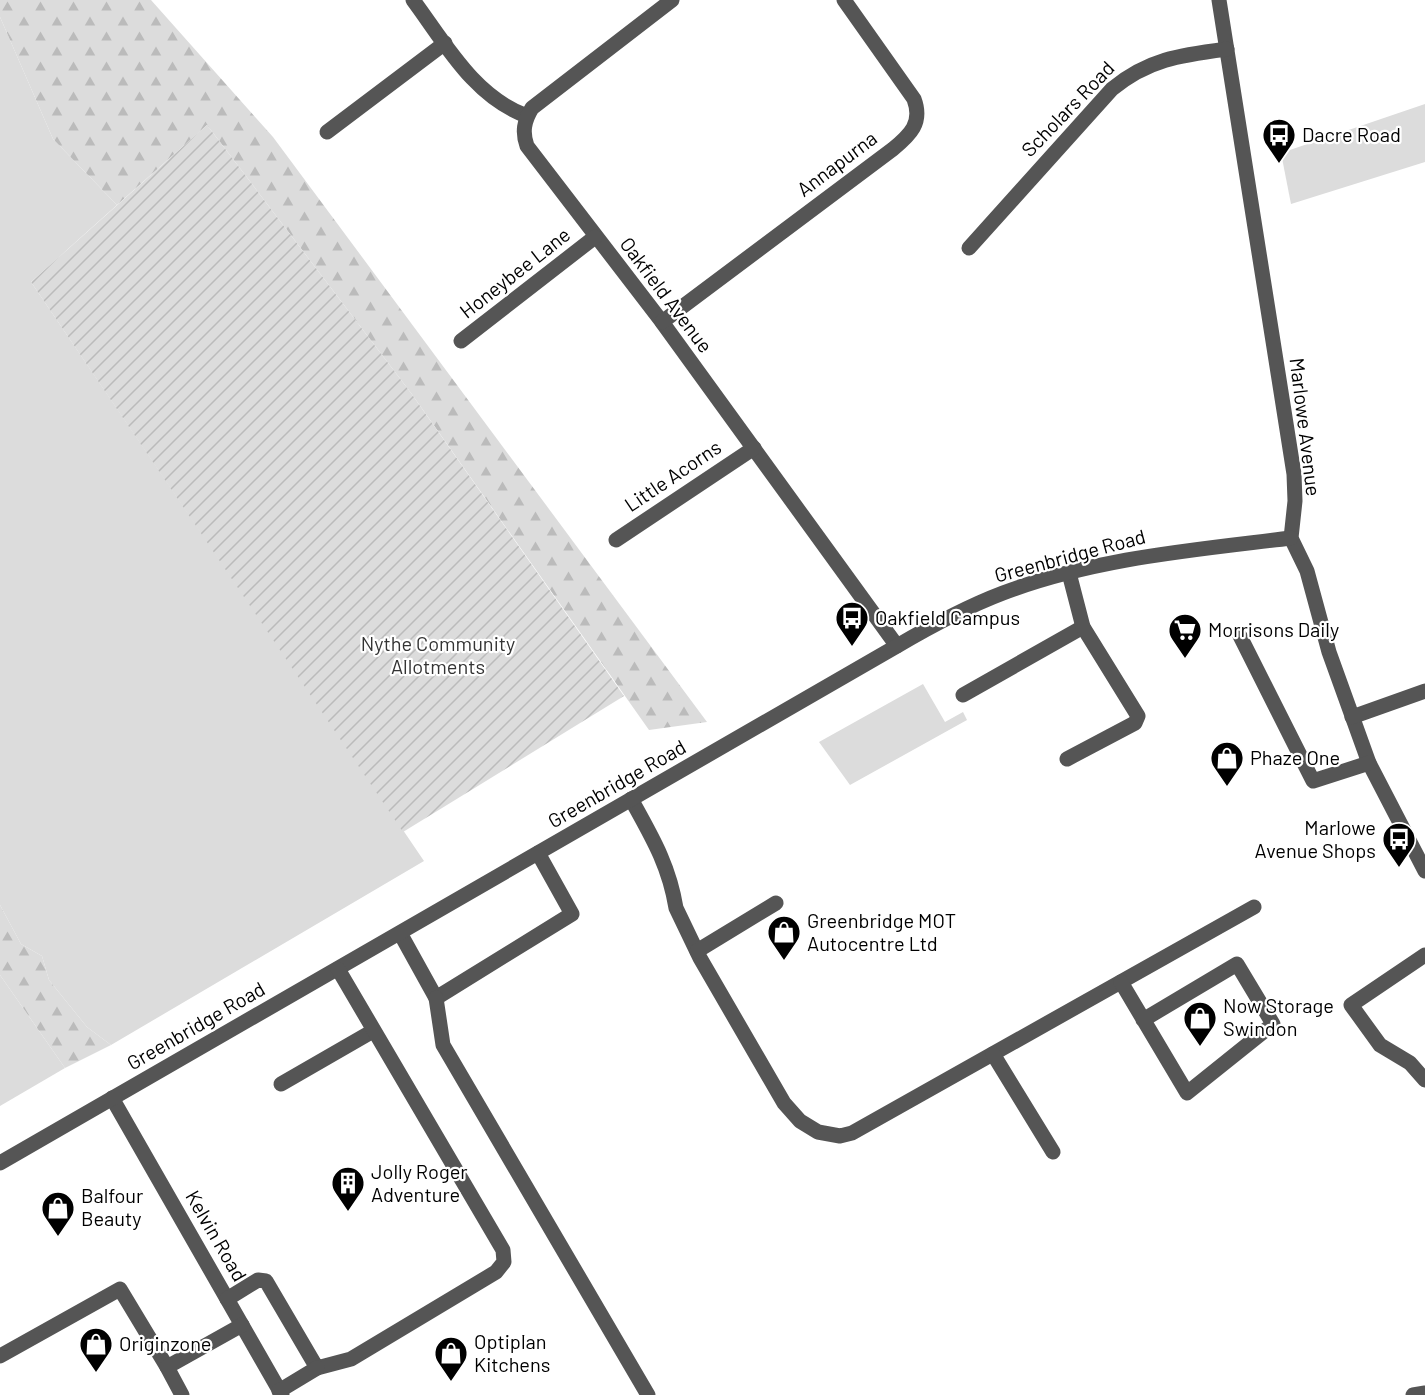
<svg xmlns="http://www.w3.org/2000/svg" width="1425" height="1395" font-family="Barlow,sans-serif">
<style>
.grass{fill:#dcdcdc}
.forest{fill:url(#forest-firs)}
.garden{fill:url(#garden-furrows)}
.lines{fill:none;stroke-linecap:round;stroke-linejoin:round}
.minor{stroke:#555;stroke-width:15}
.labels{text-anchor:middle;stroke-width:4.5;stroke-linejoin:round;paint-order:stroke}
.street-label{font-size:20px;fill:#000;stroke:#fff}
.poi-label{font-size:20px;fill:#000;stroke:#fff;text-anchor:start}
.park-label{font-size:20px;fill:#333;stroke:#fff}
</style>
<defs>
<pattern id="forest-firs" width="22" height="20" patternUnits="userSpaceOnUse" patternTransform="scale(1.5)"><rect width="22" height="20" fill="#dcdcdc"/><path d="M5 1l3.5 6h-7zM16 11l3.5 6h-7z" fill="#bbb"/></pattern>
<pattern id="garden-furrows" width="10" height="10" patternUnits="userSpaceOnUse" patternTransform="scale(1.5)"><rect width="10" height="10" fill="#dcdcdc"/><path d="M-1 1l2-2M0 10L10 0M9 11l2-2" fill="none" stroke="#bbb"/></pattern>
</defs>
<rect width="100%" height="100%" fill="#fff"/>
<g class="grass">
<path d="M 0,17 L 53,139 L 117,205 L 31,282 L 424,861 L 111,1045 L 87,1027 L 49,980 L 42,956 L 21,944 L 0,905 Z"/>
<path d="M 1425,104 L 1425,162 L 1291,204 L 1281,153 Z"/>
<path d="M 923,684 L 945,722 L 963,712 L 967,720 L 850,785 L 819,742 Z"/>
<path d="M 0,975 L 65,1068 L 0,1106 Z"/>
</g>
<g class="forest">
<path d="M 0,0 L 151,0 L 273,137 L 707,722 L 649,730 L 411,393 L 207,125 L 117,205 L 53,139 L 0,17 Z"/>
<path d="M 0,905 L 21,944 L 42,956 L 49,980 L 87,1027 L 111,1045 L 65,1068 L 0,975 Z"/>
</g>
<path class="garden" d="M 207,125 L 411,393 L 624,696 L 403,832 L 31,282 Z"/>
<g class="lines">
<g class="minor">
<path d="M 413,0 C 445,43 474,97 527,116"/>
<path d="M 672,0 L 532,108 C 524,121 522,132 527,146 L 662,322 L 897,646"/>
<path d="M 1219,0 L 1294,474 L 1295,501 L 1291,538 L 1307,571 L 1329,652 L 1369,763 L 1425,871"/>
<path d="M 327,132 L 445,43"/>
<path d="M 969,248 L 1112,89 C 1148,59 1181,55 1227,49"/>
<path d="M 662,322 L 893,149 C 910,135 923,123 914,99 L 844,0"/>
<path d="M 461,341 L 595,237"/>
<path d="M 616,540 L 754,448"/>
<path d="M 1240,636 L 1313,781 L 1369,763"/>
<path d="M 963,695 L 1083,627"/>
<path d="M 1352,717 L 1425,691"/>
<path d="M 1067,759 L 1135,723 L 1138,716 L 1083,627 L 1069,573"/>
<path d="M 631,799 C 652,837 669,865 676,908 L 700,958 L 784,1103 L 800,1121 L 818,1132 L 840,1136 L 852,1133 L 1254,907"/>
<path d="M 400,933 L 436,998 L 572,914 L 538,853"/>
<path d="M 697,951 L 776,903"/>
<path d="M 1425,955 L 1351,1005 L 1380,1045 L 1410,1063 L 1425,1080"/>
<path d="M 1121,982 L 1187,1093 L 1273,1024 L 1237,964 L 1143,1020"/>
<path d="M 436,998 L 443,1045 L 648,1395"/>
<path d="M 993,1054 L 1053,1152"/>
<path d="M 281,1084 L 373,1031"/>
<path d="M 112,1098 L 282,1395"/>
<path d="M 0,1163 L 897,646 C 931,626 966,607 1003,593 C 1095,558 1194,550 1291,538"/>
<path d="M 227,1299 L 258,1280 L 266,1281 L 317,1368 L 351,1359 L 496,1272 L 504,1262 L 503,1250 L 338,969"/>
<path d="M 0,1356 L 120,1289 L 167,1367"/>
<path d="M 279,1391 L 317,1368"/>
<path d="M 182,1395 L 167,1367 L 242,1325"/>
<path d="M 1413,1395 L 1425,1393"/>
</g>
</g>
<defs>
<symbol id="bus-pin" viewBox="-11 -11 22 30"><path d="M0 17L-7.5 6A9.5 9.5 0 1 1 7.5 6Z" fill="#000" stroke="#fff"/><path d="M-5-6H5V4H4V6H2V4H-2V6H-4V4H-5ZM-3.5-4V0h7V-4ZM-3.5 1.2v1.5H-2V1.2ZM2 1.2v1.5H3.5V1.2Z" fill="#fff"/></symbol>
<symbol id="supermarket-pin" viewBox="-11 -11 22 30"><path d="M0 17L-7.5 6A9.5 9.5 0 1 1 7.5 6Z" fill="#000" stroke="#fff"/><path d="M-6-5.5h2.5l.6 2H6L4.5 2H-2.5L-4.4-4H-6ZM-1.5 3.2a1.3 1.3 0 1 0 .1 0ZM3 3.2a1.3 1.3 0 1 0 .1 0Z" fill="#fff"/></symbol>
<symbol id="shop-pin" viewBox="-11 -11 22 30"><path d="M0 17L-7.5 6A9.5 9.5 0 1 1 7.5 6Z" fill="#000" stroke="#fff"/><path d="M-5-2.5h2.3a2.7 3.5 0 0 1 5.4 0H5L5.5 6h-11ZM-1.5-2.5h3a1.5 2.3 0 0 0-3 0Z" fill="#fff"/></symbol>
<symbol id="building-pin" viewBox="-11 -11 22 30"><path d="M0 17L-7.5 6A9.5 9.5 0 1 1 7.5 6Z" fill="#000" stroke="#fff"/><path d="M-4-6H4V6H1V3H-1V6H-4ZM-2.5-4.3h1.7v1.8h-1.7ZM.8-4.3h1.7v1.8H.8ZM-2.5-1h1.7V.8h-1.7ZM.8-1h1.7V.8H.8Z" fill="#fff"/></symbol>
</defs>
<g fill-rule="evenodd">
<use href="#bus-pin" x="1260" y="116" width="38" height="52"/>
<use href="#bus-pin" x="833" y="599" width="38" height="52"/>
<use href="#supermarket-pin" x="1166" y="611" width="38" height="52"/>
<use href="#shop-pin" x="1208" y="739" width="38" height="52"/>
<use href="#bus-pin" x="1380" y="820" width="38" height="52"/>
<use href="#shop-pin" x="765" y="913" width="38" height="52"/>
<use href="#shop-pin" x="1181" y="999" width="38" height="52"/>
<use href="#building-pin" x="329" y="1164" width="38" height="52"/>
<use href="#shop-pin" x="39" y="1189" width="38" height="52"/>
<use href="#shop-pin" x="77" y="1325" width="38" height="52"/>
<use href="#shop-pin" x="432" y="1334" width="38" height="52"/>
</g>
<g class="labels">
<g class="street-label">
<text transform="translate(1068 109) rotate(-46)" y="7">Scholars Road</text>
<text transform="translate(837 164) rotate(-37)" y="7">Annapurna</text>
<text transform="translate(515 273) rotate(-38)" y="7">Honeybee Lane</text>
<text transform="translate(666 295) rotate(53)" y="7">Oakfield Avenue</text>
<text transform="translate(1305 427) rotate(83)" y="7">Marlowe Avenue</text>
<text transform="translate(673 476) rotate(-34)" y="7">Little Acorns</text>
<text transform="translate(1070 556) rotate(-15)" y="7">Greenbridge Road</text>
<text transform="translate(617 784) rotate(-30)" y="7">Greenbridge Road</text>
<text transform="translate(196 1026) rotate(-30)" y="7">Greenbridge Road</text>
<text transform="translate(216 1236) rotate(60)" y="7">Kelvin Road</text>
</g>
<g class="poi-label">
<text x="1302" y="142">Dacre Road</text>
<text x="875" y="625">Oakfield Campus</text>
<text x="1208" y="637">Morrisons Daily</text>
<text x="1250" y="765">Phaze One</text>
<text x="1376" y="835" text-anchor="end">Marlowe<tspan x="1376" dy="23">Avenue Shops</tspan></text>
<text x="807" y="928">Greenbridge MOT<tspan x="807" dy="23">Autocentre Ltd</tspan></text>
<text x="1223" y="1013">Now Storage<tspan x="1223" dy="23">Swindon</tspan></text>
<text x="371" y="1179">Jolly Roger<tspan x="371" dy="23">Adventure</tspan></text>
<text x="81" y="1203">Balfour<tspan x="81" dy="23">Beauty</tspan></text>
<text x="474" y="1349">Optiplan<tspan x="474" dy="23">Kitchens</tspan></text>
<text x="119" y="1351">Originzone</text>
</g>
<g class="park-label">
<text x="438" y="651">Nythe Community<tspan x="438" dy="23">Allotments</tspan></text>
</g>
</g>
</svg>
